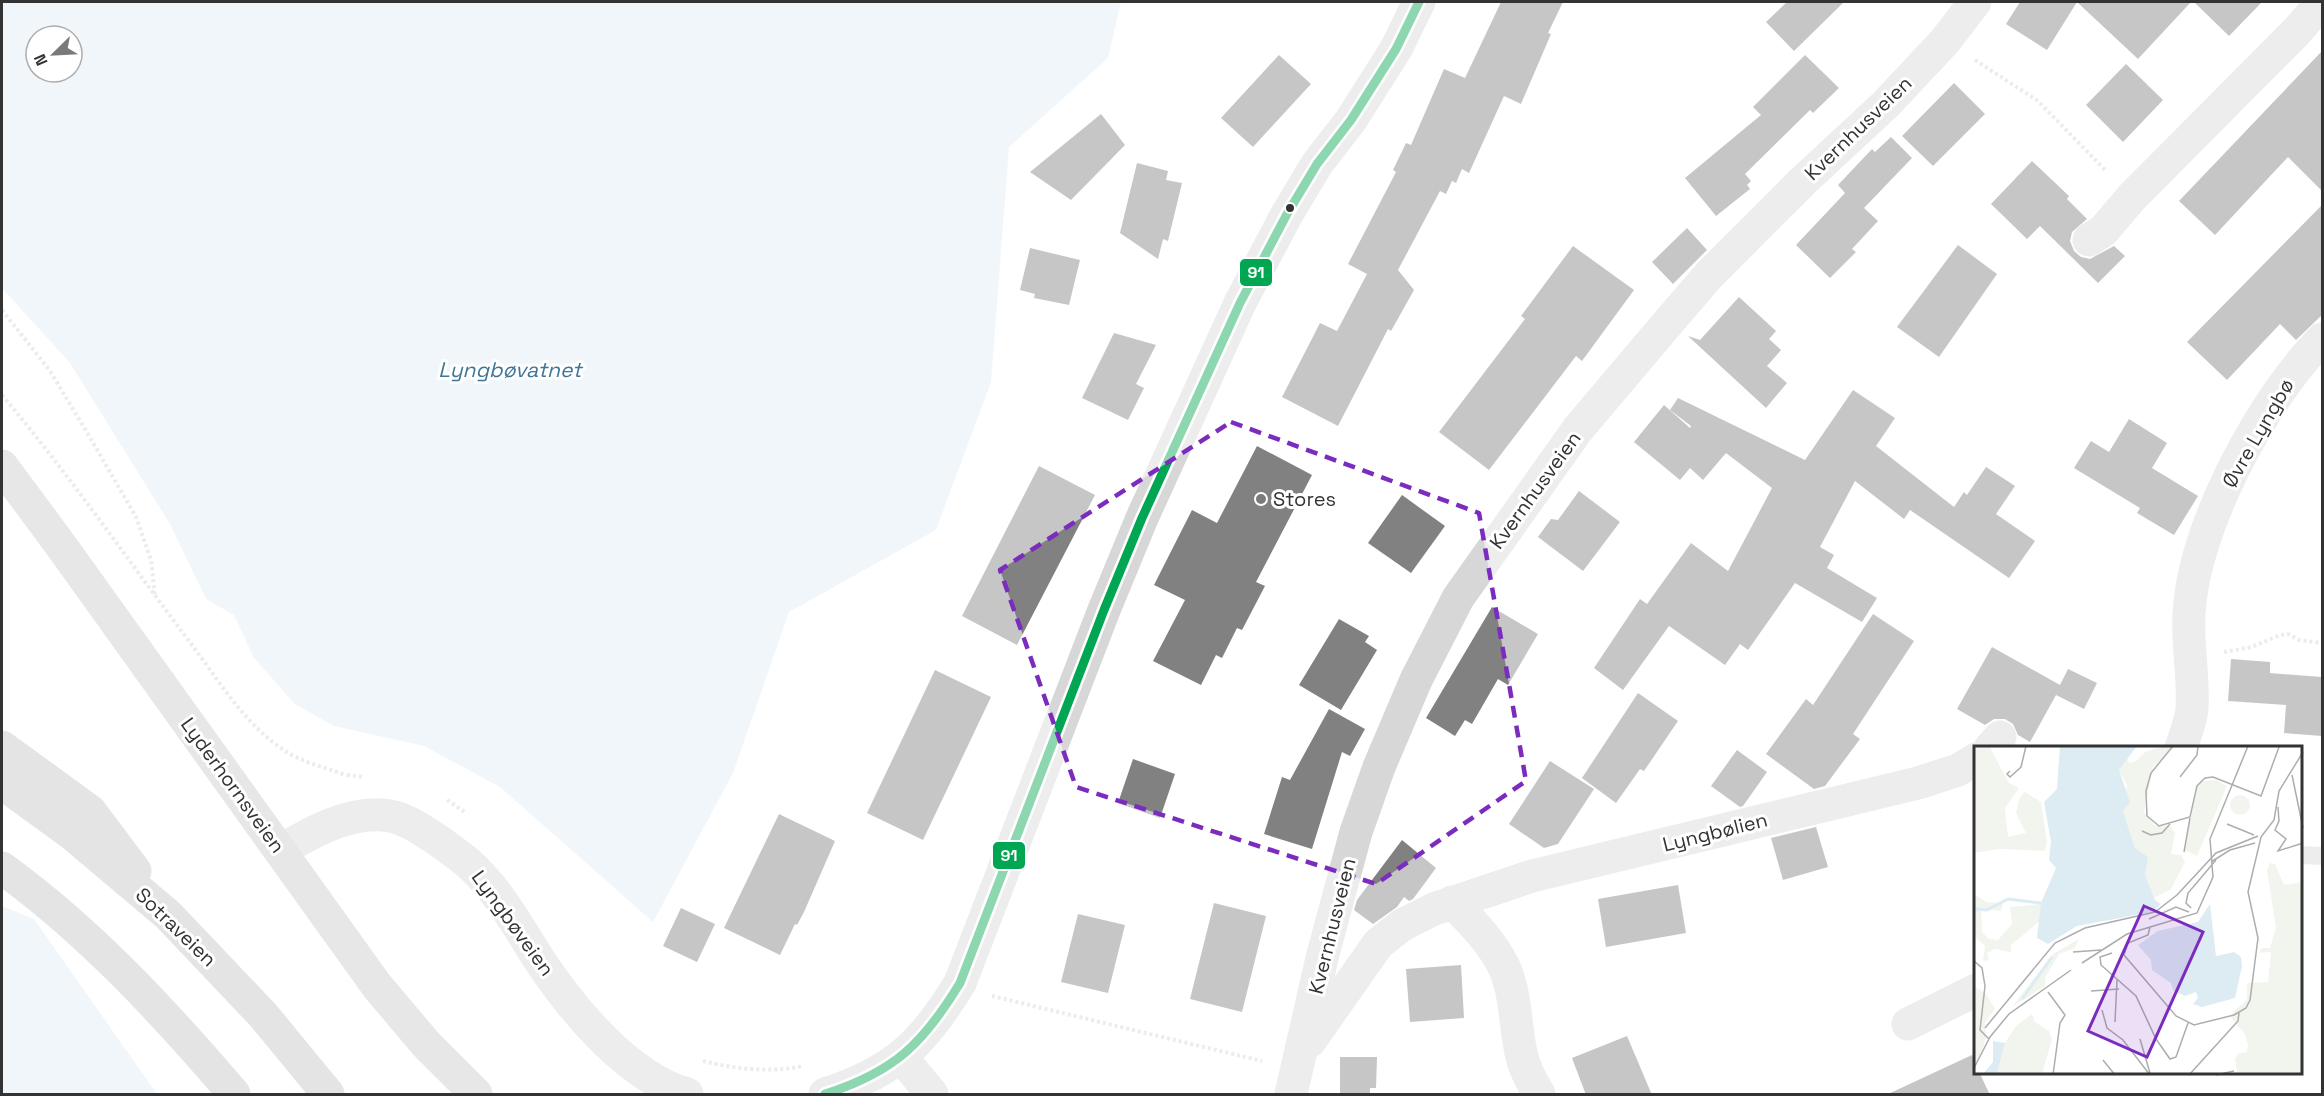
<svg xmlns="http://www.w3.org/2000/svg" width="2324" height="1096" font-family="'Space Grotesk',sans-serif">
<style>
.water{fill:#ddebf3;fill-rule:evenodd}
.building{fill:#818181}
.lines{fill:none;stroke-linecap:round;stroke-linejoin:round}
.path{stroke:#d6d6d6;stroke-width:4;stroke-dasharray:3 3;stroke-linecap:butt}
.service{stroke:#d7d7d7;stroke-width:18}
.minor{stroke:#d7d7d7;stroke-width:33}
.tertiary{stroke:#d7d7d7;stroke-width:33}
.primary{stroke:#cacaca;stroke-width:33}
.motorway{stroke:#c4c4c4;stroke-width:33}
.bus-1-casing{stroke:#fff;stroke-width:14}
.bus-1{stroke:#00a651;stroke-width:9}
.marked{fill:none;stroke:#7b2cbf;stroke-width:4.5;stroke-dasharray:12 8;stroke-linejoin:round}
.bus-dot{fill:#333;stroke:#fff;stroke-width:2}
.poi-dot{fill:#7a7a7a;stroke:#fff;stroke-width:2}
.labels{text-anchor:middle;stroke-width:6;stroke-linejoin:round;paint-order:stroke}
.street-label{font-size:20px;fill:#333;stroke:#fff}
.poi-label{font-size:20px;fill:#333;stroke:#fff;text-anchor:start}
.water-label{font-size:21px;font-style:italic;fill:#3f7597;stroke:#fff}
.inset-river{fill:none;stroke:#ddebf3;stroke-width:3}
.inset-road{fill:none;stroke:#adadad;stroke-width:1.5}
.view{fill:#7b2cbf;fill-opacity:0.15;stroke:#7b2cbf;stroke-width:3}
.inset-edge{fill:none;stroke:#333;stroke-width:3}
.line-badge{stroke:#fff;stroke-width:2}
.badge-label{font-size:16px;text-anchor:middle;font-weight:bold;fill:#fff}
</style>
<rect width="100%" height="100%" fill="#fff"/>
<g class="water">
<path d="M 2,2 L 1121,2 L 1108,58 L 1009,147 L 991,382 L 936,530 L 789,612 L 733,773 L 653,922 L 500,787 L 424,746 L 334,726 L 295,704 L 254,658 L 234,615 L 206,599 L 170,524 L 70,363 L 2,288 ZM 36,36 L 72,36 L 72,72 L 36,72 Z"/>
<path d="M 2,906 L 34,919 L 157,1094 L 2,1094 Z"/>
</g>
<g class="building">
<path d="M 1501,2 L 1563,2 L 1548,33 L 1551,34 L 1521,104 L 1504,96 L 1469,173 L 1462,169 L 1456,183 L 1452,181 L 1446,194 L 1440,191 L 1398,270 L 1414,290 L 1391,331 L 1388,329 L 1338,426 L 1282,397 L 1320,323 L 1337,331 L 1367,274 L 1348,264 L 1396,172 L 1393,170 L 1406,143 L 1411,145 L 1444,69 L 1465,78 Z"/>
<path d="M 1787,2 L 1844,2 L 1794,51 L 1766,22 Z"/>
<path d="M 2020,2 L 2191,2 L 2138,59 L 2077,2 L 2047,50 L 2006,24 Z"/>
<path d="M 2194,2 L 2262,2 L 2229,36 Z"/>
<path d="M 2322,51 L 2322,191 L 2288,157 L 2215,235 L 2179,201 Z"/>
<path d="M 1279,55 L 1311,84 L 1253,147 L 1221,118 Z"/>
<path d="M 1805,55 L 1839,88 L 1813,113 L 1810,110 L 1745,174 L 1751,181 L 1747,185 L 1750,189 L 1716,216 L 1685,178 L 1761,115 L 1753,107 Z"/>
<path d="M 2126,64 L 2163,100 L 2123,142 L 2086,105 Z"/>
<path d="M 1954,83 L 1985,114 L 1933,166 L 1902,136 Z"/>
<path d="M 1101,114 L 1125,145 L 1071,200 L 1030,172 Z"/>
<path d="M 1891,137 L 1912,158 L 1864,208 L 1878,221 L 1852,249 L 1856,252 L 1830,278 L 1796,245 L 1845,193 L 1838,185 L 1872,149 L 1875,152 Z"/>
<path d="M 2032,161 L 2069,196 L 2067,199 L 2087,219 L 2072,232 L 2070,241 L 2074,251 L 2081,257 L 2090,259 L 2114,246 L 2125,256 L 2098,283 L 2040,226 L 2027,239 L 1991,204 Z"/>
<path d="M 1137,163 L 1168,171 L 1166,180 L 1182,183 L 1168,241 L 1163,239 L 1158,259 L 1120,233 Z"/>
<path d="M 2322,205 L 2322,315 L 2296,340 L 2280,324 L 2227,380 L 2187,342 Z"/>
<path d="M 1687,228 L 1707,250 L 1673,284 L 1652,262 Z"/>
<path d="M 1958,245 L 1997,274 L 1939,357 L 1897,327 Z"/>
<path d="M 1573,246 L 1634,290 L 1582,361 L 1576,356 L 1489,470 L 1439,432 L 1525,319 L 1521,316 Z"/>
<path d="M 1030,248 L 1080,260 L 1069,305 L 1034,298 L 1035,294 L 1020,290 Z"/>
<path d="M 1739,297 L 1776,331 L 1769,339 L 1781,350 L 1767,366 L 1787,383 L 1766,408 L 1688,336 L 1700,340 Z"/>
<path d="M 1114,333 L 1156,345 L 1136,384 L 1144,388 L 1128,420 L 1082,398 Z"/>
<path d="M 1853,390 L 1895,418 L 1876,446 L 1954,507 L 1964,492 L 1967,495 L 1986,467 L 2015,486 L 1996,514 L 2035,541 L 2009,578 L 1910,510 L 1904,519 L 1855,481 L 1820,547 L 1834,555 L 1827,568 L 1877,598 L 1862,622 L 1795,583 L 1748,650 L 1740,644 L 1725,665 L 1669,626 L 1623,690 L 1594,668 L 1640,599 L 1647,604 L 1691,543 L 1728,571 L 1772,488 L 1726,453 L 1703,480 L 1690,468 L 1680,480 L 1634,442 L 1664,405 L 1690,428 L 1691,426 L 1670,410 L 1678,398 L 1805,460 Z"/>
<path d="M 2129,419 L 2167,443 L 2152,468 L 2198,496 L 2174,535 L 2137,513 L 2140,508 L 2074,468 L 2091,441 L 2109,452 Z"/>
<path d="M 1257,446 L 1312,475 L 1256,582 L 1265,586 L 1242,630 L 1237,628 L 1222,658 L 1216,655 L 1201,685 L 1153,661 L 1185,600 L 1154,585 L 1192,510 L 1217,523 Z"/>
<path d="M 1039,466 L 1095,495 L 1017,645 L 962,616 Z"/>
<path d="M 1579,491 L 1620,522 L 1583,571 L 1538,537 L 1551,519 L 1558,520 Z"/>
<path d="M 1402,495 L 1445,526 L 1411,573 L 1368,543 Z"/>
<path d="M 1492,607 L 1538,634 L 1508,685 L 1498,679 L 1472,724 L 1465,720 L 1455,736 L 1426,718 Z"/>
<path d="M 1873,614 L 1914,641 L 1853,734 L 1860,739 L 1825,786 L 1814,789 L 1766,754 L 1806,699 L 1813,705 Z"/>
<path d="M 1339,619 L 1369,636 L 1365,642 L 1377,650 L 1341,710 L 1299,685 Z"/>
<path d="M 1992,647 L 2060,685 L 2068,669 L 2097,683 L 2084,709 L 2056,695 L 2030,742 L 2018,735 L 2013,724 L 2005,719 L 1994,719 L 1985,725 L 1957,709 Z"/>
<path d="M 2231,659 L 2270,662 L 2270,673 L 2322,677 L 2322,736 L 2284,733 L 2286,705 L 2228,701 Z"/>
<path d="M 935,670 L 991,697 L 923,840 L 867,813 Z"/>
<path d="M 1638,693 L 1678,721 L 1644,771 L 1640,769 L 1616,803 L 1582,778 Z"/>
<path d="M 1329,709 L 1365,729 L 1350,756 L 1342,752 L 1312,849 L 1264,834 L 1282,777 L 1290,780 Z"/>
<path d="M 1737,750 L 1767,772 L 1743,806 L 1740,807 L 1711,786 Z"/>
<path d="M 1133,759 L 1175,774 L 1160,818 L 1118,803 Z"/>
<path d="M 1550,761 L 1594,789 L 1558,844 L 1544,848 L 1509,824 Z"/>
<path d="M 779,814 L 835,841 L 804,912 L 797,925 L 795,924 L 780,955 L 724,928 Z"/>
<path d="M 1816,827 L 1828,867 L 1783,880 L 1771,838 Z"/>
<path d="M 1402,840 L 1436,868 L 1413,899 L 1409,901 L 1404,897 L 1397,907 L 1373,924 L 1354,910 L 1357,900 Z"/>
<path d="M 1678,885 L 1686,933 L 1606,947 L 1598,899 Z"/>
<path d="M 1214,903 L 1266,916 L 1242,1012 L 1190,999 Z"/>
<path d="M 681,908 L 715,924 L 697,962 L 663,946 Z"/>
<path d="M 1078,914 L 1125,925 L 1108,993 L 1061,982 Z"/>
<path d="M 1461,965 L 1464,1018 L 1410,1022 L 1406,969 Z"/>
<path d="M 1627,1036 L 1652,1095 L 1586,1095 L 1572,1058 Z"/>
<path d="M 1972,1055 L 1976,1064 L 1976,1074 L 1980,1074 L 1990,1095 L 1886,1095 Z"/>
<path d="M 1340,1057 L 1377,1057 L 1376,1088 L 1370,1088 L 1370,1095 L 1340,1095 Z"/>
</g>
<g class="lines">
<g class="path">
<path d="M 1975,60 L 2038,101 L 2106,171"/>
<path d="M 2,310 L 50,371 L 88,434 L 136,517 L 151,560 L 155,596"/>
<path d="M 2,395 C 68,473 127,559 189,641 C 217,678 243,722 281,748 C 303,764 324,766 347,776"/>
<path d="M 2224,652 L 2252,647 L 2280,635 L 2288,634 L 2299,640 L 2322,643"/>
<path d="M 347,775 L 365,777"/>
<path d="M 447,800 L 465,812"/>
<path d="M 992,996 L 1262,1061"/>
<path d="M 703,1061 C 735,1069 770,1073 803,1066"/>
</g>
<path class="service" d="M 2302,855 L 2322,856"/>
<g class="minor">
<path d="M 2089,240 L 2103,231 L 2132,197 L 2297,31 L 2322,2"/>
<path d="M 1990,748 L 2000,737"/>
<path d="M 2181,748 C 2185,736 2191,721 2192,709 C 2194,677 2187,645 2189,613 C 2194,526 2262,400 2322,339"/>
<path d="M 1452,902 C 1472,922 1492,942 1504,967 C 1516,993 1515,1025 1521,1053 C 1524,1068 1531,1081 1539,1094"/>
<path d="M 1908,1024 L 1976,990"/>
<path d="M 1310,1041 L 1378,944 L 1402,925 L 1434,909 L 1532,876 L 1918,783 L 1958,770 L 1976,759"/>
<path d="M 902,1058 L 932,1094"/>
<path d="M 1291,1094 L 1323,954 L 1356,832 L 1379,767 L 1416,680 L 1458,598 L 1578,429 L 1666,325 L 1709,275 L 1802,182 L 1886,104 L 1945,41 L 1975,2"/>
</g>
<g class="tertiary">
<path d="M 280,851 C 310,833 345,813 382,815 C 403,816 421,829 439,841 C 448,848 459,855 468,863 C 497,888 518,926 538,958 C 571,1008 627,1077 687,1094"/>
<path d="M 825,1094 C 894,1072 923,1044 960,983 L 1104,610 L 1142,518 L 1240,303 L 1287,214 L 1317,164 L 1351,120 L 1396,49 L 1419,2"/>
</g>
<path class="primary" d="M 2,466 L 62,547 L 377,986 L 426,1044 L 476,1094"/>
<g class="motorway">
<path d="M 2,747 L 90,811 L 135,871"/>
<path d="M 2,783 L 72,834 L 168,915 L 263,1015 L 328,1094"/>
<path d="M 2,868 C 89,931 164,1012 234,1094"/>
</g>
<defs>
<path id="bus-1" d="M 825,1094 C 894,1072 923,1044 960,983 L 1104,610 L 1142,518 L 1240,303 L 1287,214 L 1317,164 L 1351,120 L 1396,49 L 1419,2"/>
</defs>
<use href="#bus-1" class="bus-1-casing"/>
<use href="#bus-1" class="bus-1"/>
</g>
<path d="M0 0H2324V1096H0ZM 1231,422 L 1479,513 L 1526,781 L 1376,884 L 1076,787 L 1000,570 Z" fill="#fff" fill-opacity=".55" fill-rule="evenodd"/>
<path class="marked" d="M 1231,422 L 1479,513 L 1526,781 L 1376,884 L 1076,787 L 1000,570 Z"/>
<circle class="bus-dot" cx="1290" cy="208" r="5"/>
<circle class="poi-dot" cx="1261" cy="499" r="6"/>
<g class="labels">
<g class="street-label">
<text transform="translate(1858 128) rotate(-44)" y="7">Kvernhusveien</text>
<text transform="translate(2258 433) rotate(-60)" y="7">Øvre Lyngbø</text>
<text transform="translate(1535 490) rotate(-54)" y="7">Kvernhusveien</text>
<text transform="translate(233 785) rotate(54)" y="7">Lyderhornsveien</text>
<text transform="translate(1715 832) rotate(-14)" y="7">Lyngbølien</text>
<text transform="translate(513 923) rotate(54)" y="7">Lyngbøveien</text>
<text transform="translate(1332 926) rotate(-76)" y="7">Kvernhusveien</text>
<text transform="translate(176 927) rotate(44)" y="7">Sotraveien</text>
</g>
<g class="poi-label">
<text x="1273" y="506">Stores</text>
</g>
<g class="water-label">
<text x="510" y="377">Lyngbøvatnet</text>
</g>
</g>
<g transform="translate(1974 746)">
<rect width="328" height="328" fill="#fff"/>
<path d="M256 59a10 10 0 1 1 20 0a10 10 0 1 1-20 0Z" fill="#f1f5ed"/>
<path d="M 0,0 L 15,0 L 35,37 L 45,42 L 31,62 L 34,91 L 52,87 L 42,67 L 46,51 L 51,46 L 67,56 L 73,95 L 71,105 L 26,103 L 0,107 ZM 189,0 L 202,0 L 179,21 L 170,66 L 180,79 L 196,80 L 201,87 L 197,108 L 207,109 L 211,116 L 197,143 L 180,152 L 171,129 L 171,109 L 161,102 L 149,65 L 153,39 L 145,24 L 154,12 L 155,17 L 162,15 L 171,6 ZM 296,117 L 301,118 L 310,139 L 328,136 L 328,328 L 264,328 L 261,314 L 263,308 L 273,306 L 274,299 L 271,288 L 257,272 L 259,266 L 273,254 L 273,237 L 294,236 L 297,206 L 285,207 L 288,202 L 296,202 L 302,181 L 293,125 ZM 0,148 L 13,156 L 29,157 L 27,165 L 7,162 L 8,186 L 15,193 L 24,194 L 38,178 L 36,161 L 67,158 L 66,175 L 37,199 L 37,206 L 20,203 L 13,207 L 15,214 L 9,215 L 11,200 L 0,190 ZM 105,193 L 101,202 L 85,208 L 71,232 L 71,240 L 38,261 L 79,208 ZM 0,240 L 12,248 L 21,263 L 11,277 L 12,293 L 0,323 ZM 58,268 L 61,276 L 75,285 L 78,293 L 68,328 L 23,328 L 31,297 L 42,280 Z" fill="#f1f5ed"/>
<path d="M 242,34 L 253,40 L 223,110 L 211,104 L 219,61 L 224,41 L 230,35 Z" fill="#f1f5ed"/>
<path d="M 86,0 L 163,0 L 145,24 L 156,56 L 149,65 L 161,102 L 174,111 L 171,129 L 181,154 L 187,158 L 178,166 L 103,180 L 74,198 L 63,192 L 67,157 L 82,122 L 75,114 L 77,96 L 70,56 L 83,43 ZM 236,158 L 242,210 L 260,206 L 267,211 L 268,220 L 261,252 L 228,261 L 219,258 L 224,252 L 222,246 L 211,250 L 199,244 L 197,237 L 178,224 L 177,214 L 164,199 L 184,185 L 224,176 ZM 19,295 L 31,297 L 23,328 L 9,328 L 19,316 Z" fill="#ddebf3"/>
<path class="inset-river" d="M 0,163 L 13,164 L 34,153 L 67,157M 48,253 L 78,211"/>
<path class="inset-road" d="M 199,0 L 177,27 L 172,45 L 173,70 L 185,80 L 216,71 L 223,40 L 231,32 L 239,31 L 287,50 L 305,1M 36,25 L 33,28 L 36,31 L 47,21 L 52,0M 318,29 L 329,82M 206,31 L 223,9 L 224,0M 304,61 L 305,75 L 301,84 L 312,93 L 304,105 L 329,97M 253,78 L 280,89M 168,85 L 177,89 L 188,87 L 196,78M 210,106 L 216,72M 237,116 L 256,104 L 281,97M 217,162 L 212,157 L 214,147 L 242,114M 175,173 L 202,161 L 215,166M 176,181 L 174,189 L 154,197 L 150,209 L 202,270 L 220,279 L 260,269 L 272,262 L 276,254 L 284,192 L 274,146 L 287,91 L 300,74 L 305,45 L 329,6M 99,206 L 127,204M 138,207 L 126,211 L 127,219 L 162,250 L 182,293 L 196,313 L 202,311 L 214,277M 0,215 L 8,222 L 11,240 L 6,284 L 15,293M 108,217 L 153,188 L 223,167 L 239,131 L 236,93 L 274,0M 117,245 L 145,243M 74,246 L 91,269 L 86,277 L 79,329M 128,264 L 133,282 L 149,294 L 176,329M 141,276 L 143,234M 11,282 L 81,197 L 111,182 L 181,166 L 203,149 L 242,107 L 284,90M 166,293 L 176,327M 129,314 L 141,329M 0,322 L 16,291 L 35,268 L 97,224M 215,329 L 264,275 L 265,267M 242,329 L 260,325"/>
<path class="view" d="M 170,160 L 229,186 L 173,311 L 114,285 Z"/>
<rect width="328" height="328" class="inset-edge"/>
</g>
<g class="line-badge">
<rect x="1239" y="258" width="34" height="29" rx="6" fill="#00a651"/>
<rect x="992" y="841" width="34" height="29" rx="6" fill="#00a651"/>
</g>
<g class="badge-label">
<text x="1256" y="278">91</text>
<text x="1009" y="861">91</text>
</g>
<rect width="2324" height="1096" fill="none" stroke="#333333" stroke-width="6"/>
<g transform="translate(54 54) rotate(246)"><circle r="28" fill="#ffffff" stroke="#adadad" stroke-width="1.5"/>
<path d="M0-4.5L10 22L0 15L-10 22Z" fill="#7a7a7a"/>
<text y="-9" font-size="16" font-weight="bold" text-anchor="middle" fill="#333333">N</text>
</g>
</svg>
